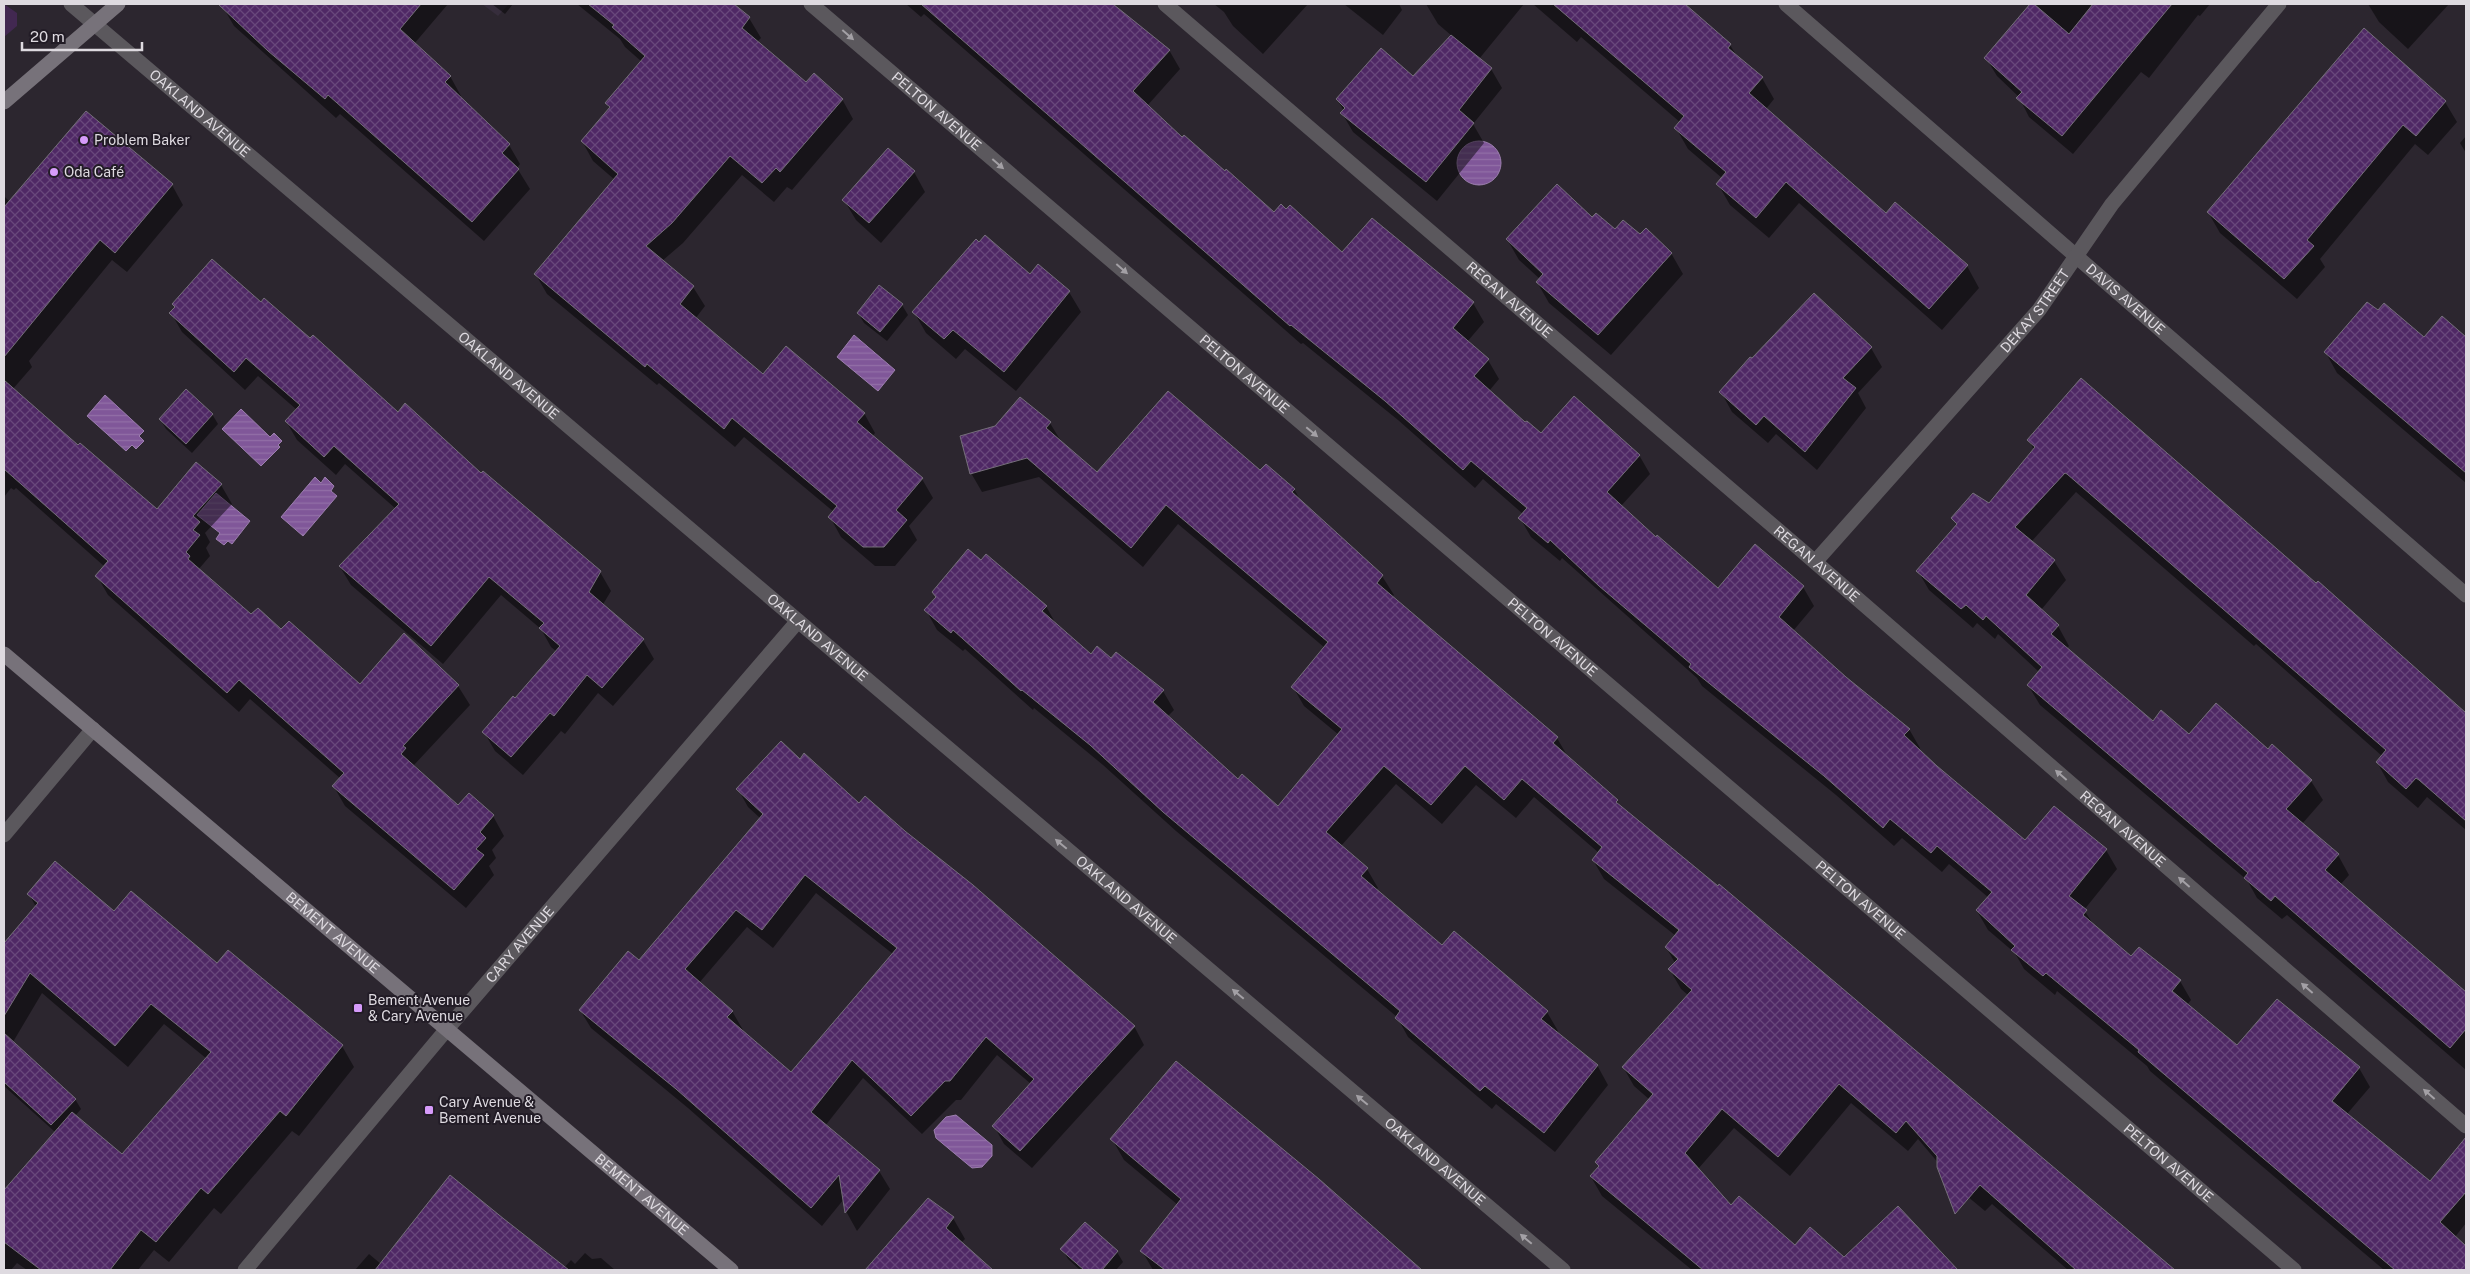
<svg xmlns="http://www.w3.org/2000/svg" width="2470" height="1274" font-family="'Public Sans',sans-serif">
<style>
.built{fill:#362d3c}
.green{fill:#422851}
.water{fill:url(#water-rules);stroke:#9c7eae}
.shadow{fill:#0007;fill-rule:evenodd}
.building{fill:url(#building-cross-hatch);stroke:#756f7a;fill-rule:evenodd}
.lines{fill:none;stroke-linecap:round;stroke-linejoin:round}
.street{stroke:#5b585d;stroke-width:15}
.secondary{stroke:#77727a;stroke-width:15}
.oneway{fill:#a3a0a5}
.poi-dot{fill:#d69bfa;stroke:#221c26;stroke-width:2}
.labels{text-anchor:middle;stroke-width:4;stroke-linejoin:round;paint-order:stroke}
.street-label{font-size:14px;fill:#dedae0;stroke:#221c26}
.poi-label{font-size:14px;fill:#dedae0;stroke:#221c26;text-anchor:start}
</style>
<defs>
<pattern id="water-rules" width="6" height="5" patternUnits="userSpaceOnUse" patternTransform="scale(1.25)"><rect width="6" height="5" fill="#805799"/><path d="M0 2.5h6" fill="none" stroke="#926fa7"/></pattern>
<pattern id="building-cross-hatch" width="8" height="8" patternUnits="userSpaceOnUse" patternTransform="scale(1.25)"><rect width="8" height="8" fill="#4f2865"/><path d="M0 0l8 8M0 8l8-8" fill="none" stroke="#68477b"/></pattern>
</defs>
<rect width="100%" height="100%" fill="#2c262f"/>
<path class="built" d="M 482,4 L 509,4 L 498,16 Z"/>
<path class="green" d="M 4,4 L 17,13 L 17,26 L 4,37 Z"/>
<g class="water">
<circle cx="1479" cy="163" r="22"/>
<path d="M 854,335 L 895,370 L 878,391 L 837,357 Z"/>
<path d="M 105,395 L 144,431 L 139,436 L 144,441 L 136,449 L 132,445 L 126,451 L 87,416 Z"/>
<path d="M 241,409 L 270,437 L 274,433 L 282,441 L 278,445 L 280,447 L 261,466 L 222,429 Z"/>
<path d="M 315,477 L 321,483 L 325,477 L 334,486 L 331,491 L 337,496 L 303,536 L 281,517 Z"/>
<path d="M 216,493 L 250,521 L 232,544 L 228,541 L 224,545 L 216,539 L 220,533 L 197,515 Z"/>
<path d="M 956,1115 L 992,1145 L 992,1156 L 982,1167 L 972,1168 L 936,1138 L 934,1130 L 946,1117 Z"/>
</g>
<g class="shadow">
<path d="M 226,4 L 448,4 L 414,44 L 450,76 L 461,96 L 459,97 L 509,145 L 520,164 L 517,168 L 530,189 L 484,241 L 340,114 L 336,118 L 234,26 L 223,7 Z"/>
<path d="M 492,4 L 513,4 L 505,14 Z"/>
<path d="M 577,4 L 732,4 L 749,18 L 761,38 L 757,42 L 806,83 L 842,99 L 853,119 L 792,190 L 787,187 L 774,202 L 742,175 L 683,243 L 662,261 L 693,287 L 705,306 L 695,319 L 763,376 L 864,413 L 875,433 L 872,437 L 922,479 L 933,498 L 909,526 L 917,540 L 895,566 L 875,566 L 841,537 L 830,517 L 834,512 L 744,437 L 735,447 L 659,383 L 657,385 L 547,294 L 536,275 L 615,180 L 593,161 L 582,141 L 610,109 L 606,103 L 642,62 L 625,47 L 620,39 Z"/>
<path d="M 906,4 L 1044,4 L 1072,27 L 1091,4 L 1111,4 L 1169,50 L 1180,69 L 1147,106 L 1182,138 L 1274,214 L 1343,254 L 1473,303 L 1484,322 L 1467,342 L 1488,360 L 1499,379 L 1489,391 L 1525,424 L 1541,435 L 1639,455 L 1650,474 L 1621,506 L 1656,539 L 1718,589 L 1755,546 L 1803,587 L 1814,606 L 1793,631 L 1845,678 L 1909,729 L 1920,748 L 1918,751 L 2025,842 L 2054,808 L 2106,850 L 2117,869 L 2084,910 L 2095,927 L 2131,958 L 2139,949 L 2180,981 L 2191,1000 L 2187,1005 L 2237,1047 L 2359,1068 L 2370,1087 L 2347,1114 L 2430,1183 L 2456,1152 L 2466,1160 L 2466,1223 L 2455,1237 L 2466,1248 L 2466,1270 L 2384,1270 L 2150,1071 L 2147,1066 L 2057,991 L 2055,995 L 2024,969 L 2015,953 L 1988,930 L 1977,911 L 1989,898 L 1949,864 L 1942,872 L 1902,838 L 1894,846 L 1836,795 L 1702,686 L 1697,678 L 1562,558 L 1560,561 L 1531,537 L 1520,518 L 1523,514 L 1483,479 L 1475,488 L 1398,420 L 1303,343 L 1301,344 L 924,14 L 921,17 Z"/>
<path d="M 1214,4 L 1308,4 L 1263,54 L 1233,26 L 1224,12 Z"/>
<path d="M 1344,4 L 1399,4 L 1402,10 L 1383,35 Z"/>
<path d="M 1426,4 L 1524,4 L 1479,59 L 1491,69 L 1502,88 L 1473,124 L 1484,143 L 1437,201 L 1353,132 L 1342,113 L 1344,111 L 1337,99 L 1413,78 L 1452,36 L 1438,24 Z"/>
<path d="M 1533,4 L 1683,4 L 1730,45 L 1738,58 L 1762,78 L 1774,99 L 1766,109 L 1886,214 L 1967,266 L 1979,288 L 1942,330 L 1799,203 L 1769,238 L 1730,205 L 1718,184 L 1722,178 L 1688,149 L 1676,128 L 1681,123 L 1581,37 L 1577,42 Z"/>
<path d="M 2031,4 L 2210,4 L 2200,16 L 2198,15 L 2149,78 L 2141,72 L 2073,154 L 2029,117 L 2019,97 L 1997,76 L 1986,58 Z"/>
<path d="M 2368,4 L 2449,4 L 2408,49 L 2379,22 Z"/>
<path d="M 2364,30 L 2445,102 L 2457,122 L 2428,155 L 2415,144 L 2320,259 L 2325,267 L 2297,299 L 2220,233 L 2208,212 Z"/>
<path d="M 2466,136 L 2466,153 L 2460,143 Z"/>
<path d="M 914,172 L 925,192 L 881,243 L 856,220 L 844,200 Z"/>
<path d="M 172,185 L 183,205 L 127,272 L 112,260 L 29,361 L 32,367 L 12,390 L 157,511 L 221,485 L 232,504 L 205,533 L 210,542 L 206,548 L 210,556 L 198,570 L 251,616 L 281,631 L 360,686 L 404,635 L 458,686 L 470,705 L 414,765 L 459,807 L 469,795 L 493,816 L 504,836 L 492,850 L 496,858 L 489,866 L 494,875 L 466,908 L 345,806 L 334,787 L 341,779 L 250,699 L 239,712 L 108,595 L 97,576 L 105,567 L 16,488 L 14,490 L 11,488 L 4,497 L 4,196 L 10,202 Z"/>
<path d="M 1615,231 L 1640,236 L 1671,253 L 1683,274 L 1611,355 L 1549,303 L 1537,282 L 1540,279 L 1519,260 L 1507,239 Z"/>
<path d="M 1030,275 L 1069,292 L 1081,312 L 1016,391 L 965,349 L 956,359 L 926,333 L 914,312 Z"/>
<path d="M 880,287 L 902,305 L 908,315 L 887,341 L 864,323 L 858,313 Z"/>
<path d="M 261,304 L 398,413 L 481,475 L 600,572 L 611,591 L 602,606 L 643,640 L 654,659 L 613,706 L 598,693 L 565,734 L 561,731 L 523,775 L 495,751 L 484,732 L 516,700 L 557,652 L 551,647 L 541,629 L 501,595 L 443,664 L 351,585 L 340,567 L 396,509 L 345,464 L 336,475 L 297,440 L 286,421 L 297,410 L 258,376 L 245,390 L 182,332 L 171,313 Z"/>
<path d="M 2378,312 L 2424,339 L 2442,318 L 2466,339 L 2466,483 L 2337,373 L 2326,353 Z"/>
<path d="M 1871,348 L 1882,367 L 1858,393 L 1866,408 L 1817,470 L 1776,434 L 1768,443 L 1732,412 L 1721,392 Z"/>
<path d="M 1020,399 L 1050,423 L 1062,443 L 1097,473 L 1261,472 L 1294,489 L 1302,503 L 1382,576 L 1394,595 L 1392,597 L 1557,738 L 1568,757 L 1617,801 L 1622,809 L 2174,1270 L 2068,1270 L 1992,1204 L 1985,1211 L 1949,1181 L 1940,1165 L 1918,1139 L 1908,1151 L 1851,1103 L 1790,1176 L 1734,1128 L 1698,1169 L 1731,1207 L 1795,1246 L 1844,1259 L 1898,1207 L 1957,1270 L 1692,1270 L 1602,1196 L 1591,1177 L 1599,1167 L 1597,1162 L 1650,1100 L 1634,1086 L 1623,1067 L 1688,995 L 1681,989 L 1670,970 L 1675,963 L 1666,947 L 1676,936 L 1604,879 L 1593,860 L 1599,853 L 1534,797 L 1516,818 L 1476,785 L 1442,824 L 1396,784 L 1341,846 L 1367,869 L 1378,888 L 1376,890 L 1442,947 L 1547,1012 L 1558,1031 L 1556,1033 L 1597,1065 L 1608,1085 L 1555,1152 L 1496,1104 L 1492,1109 L 1408,1037 L 1397,1017 L 1176,831 L 1103,765 L 1034,708 L 1033,710 L 965,649 L 963,651 L 937,630 L 926,610 L 936,598 L 933,593 L 982,561 L 1046,606 L 1057,626 L 1091,656 L 1111,659 L 1163,691 L 1174,710 L 1167,717 L 1238,781 L 1279,808 L 1339,735 L 1304,706 L 1293,687 L 1325,648 L 1178,524 L 1143,567 L 1039,477 L 982,492 L 971,473 L 996,428 Z"/>
<path d="M 212,414 L 218,424 L 192,453 L 166,429 L 160,419 Z"/>
<path d="M 2029,440 L 2316,585 L 2318,582 L 2466,714 L 2466,830 L 2427,797 L 2418,808 L 2388,782 L 2377,762 L 2382,756 L 2256,644 L 2254,646 L 2076,492 L 2031,542 L 2054,561 L 2066,580 L 2041,610 L 2058,626 L 2069,646 L 2066,649 L 2153,722 L 2189,736 L 2268,751 L 2272,745 L 2311,781 L 2323,800 L 2302,824 L 2338,855 L 2349,875 L 2340,885 L 2466,994 L 2466,1070 L 2287,915 L 2282,919 L 2257,898 L 2247,880 L 2040,705 L 2028,685 L 2039,672 L 1998,634 L 1995,639 L 1977,623 L 1973,628 L 1929,590 L 1918,571 L 1957,526 L 1953,518 L 1989,505 L 2034,450 Z"/>
<path d="M 800,761 L 859,805 L 865,797 L 972,886 L 1134,1026 L 1144,1045 L 1032,1168 L 1004,1144 L 994,1126 L 1031,1084 L 997,1055 L 961,1100 L 956,1100 L 922,1134 L 863,1078 L 825,1126 L 879,1171 L 890,1189 L 857,1231 L 847,1213 L 844,1199 L 822,1226 L 688,1108 L 591,1028 L 580,1010 L 640,962 L 760,818 L 748,807 L 738,789 ZM 816,893 L 893,954 L 791,1074 L 741,1031 L 743,1030 L 732,1011 L 699,983 L 747,927 L 773,948 Z"/>
<path d="M 29,894 L 114,913 L 217,965 L 342,1046 L 354,1067 L 299,1136 L 292,1131 L 221,1214 L 214,1208 L 169,1262 L 154,1250 L 138,1270 L 27,1270 L 17,1263 L 11,1270 L 4,1270 L 4,1192 L 55,1132 L 4,1086 L 4,975 L 18,959 L 36,907 ZM 42,993 L 128,1067 L 164,1024 L 207,1059 L 122,1156 L 75,1116 L 81,1109 L 75,1099 L 13,1042 Z"/>
<path d="M 1112,1139 L 1318,1180 L 1419,1270 L 1153,1270 L 1142,1251 L 1178,1205 L 1124,1160 Z"/>
<path d="M 953,1218 L 965,1239 L 961,1243 L 991,1270 L 879,1270 L 874,1262 Z"/>
<path d="M 1085,1224 L 1117,1252 L 1123,1262 L 1116,1270 L 1080,1270 L 1068,1259 L 1062,1249 Z"/>
<path d="M 585,1253 L 592,1259 L 601,1258 L 615,1270 L 355,1270 L 369,1254 L 381,1264 L 564,1268 L 571,1260 L 575,1264 Z"/>
</g>
<g class="building">
<path d="M 218,4 L 421,4 L 400,29 L 451,76 L 445,82 L 510,144 L 502,153 L 519,169 L 472,222 L 328,95 L 325,99 L 268,51 Z"/>
<path d="M 588,4 L 734,4 L 750,17 L 742,28 L 806,82 L 814,73 L 843,99 L 780,172 L 776,168 L 762,183 L 730,156 L 672,223 L 646,246 L 694,286 L 680,304 L 763,374 L 786,346 L 865,413 L 857,422 L 923,478 L 896,510 L 907,520 L 884,547 L 863,547 L 828,517 L 837,506 L 732,418 L 724,429 L 647,364 L 645,367 L 534,274 L 618,174 L 581,141 L 610,107 L 605,103 L 645,56 L 612,27 L 614,25 Z"/>
<path d="M 921,4 L 1113,4 L 1170,50 L 1133,91 L 1182,137 L 1184,135 L 1225,171 L 1226,169 L 1274,212 L 1281,204 L 1286,209 L 1290,205 L 1342,252 L 1372,218 L 1474,302 L 1453,328 L 1489,359 L 1474,376 L 1525,422 L 1527,421 L 1541,433 L 1574,396 L 1640,455 L 1607,492 L 1656,537 L 1657,535 L 1718,588 L 1755,544 L 1804,586 L 1779,617 L 1846,677 L 1910,729 L 1904,735 L 1937,766 L 2025,840 L 2054,806 L 2107,849 L 2069,896 L 2087,910 L 2083,915 L 2131,956 L 2139,947 L 2181,980 L 2172,991 L 2237,1045 L 2277,999 L 2360,1067 L 2332,1101 L 2430,1181 L 2466,1137 L 2466,1192 L 2440,1222 L 2466,1246 L 2466,1270 L 2395,1270 L 2138,1052 L 2139,1050 L 2046,973 L 2043,976 L 2011,950 L 2015,946 L 1976,910 L 1992,892 L 1937,846 L 1931,853 L 1890,819 L 1883,828 L 1824,776 L 1689,667 L 1691,664 L 1599,586 L 1550,540 L 1548,543 L 1518,518 L 1527,508 L 1471,461 L 1463,470 L 1385,401 L 1291,325 L 1290,326 Z"/>
<path d="M 1553,4 L 1685,4 L 1731,44 L 1728,48 L 1763,77 L 1749,93 L 1886,213 L 1895,202 L 1968,265 L 1929,309 L 1786,182 L 1756,218 L 1716,184 L 1726,172 L 1674,128 L 1684,116 Z"/>
<path d="M 2030,4 L 2034,4 L 2069,34 L 2093,4 L 2172,4 L 2062,136 L 2016,98 L 2022,92 L 1984,58 Z"/>
<path d="M 2364,28 L 2446,101 L 2416,136 L 2403,125 L 2307,240 L 2314,246 L 2284,279 L 2207,212 Z"/>
<path d="M 1451,35 L 1492,68 L 1459,110 L 1474,123 L 1426,182 L 1340,113 L 1345,108 L 1336,99 L 1381,48 L 1413,76 Z"/>
<path d="M 86,111 L 173,184 L 115,253 L 100,240 L 4,357 L 4,207 Z"/>
<path d="M 888,148 L 915,171 L 869,223 L 842,200 Z"/>
<path d="M 1557,184 L 1592,217 L 1596,213 L 1615,229 L 1623,220 L 1640,234 L 1646,228 L 1672,253 L 1598,335 L 1536,282 L 1543,274 L 1506,239 Z"/>
<path d="M 985,235 L 1030,274 L 1038,264 L 1070,291 L 1004,372 L 953,330 L 944,339 L 912,312 L 976,239 L 979,242 Z"/>
<path d="M 212,259 L 261,302 L 264,298 L 310,338 L 313,335 L 398,412 L 405,403 L 481,473 L 483,471 L 601,571 L 589,592 L 644,639 L 602,688 L 587,675 L 554,716 L 550,713 L 511,757 L 482,732 L 513,696 L 515,698 L 560,646 L 539,628 L 544,623 L 489,577 L 431,646 L 339,566 L 399,504 L 334,446 L 324,457 L 285,421 L 300,405 L 246,358 L 234,372 L 169,313 L 175,307 L 172,304 Z"/>
<path d="M 879,285 L 903,304 L 880,332 L 857,313 Z"/>
<path d="M 1814,293 L 1872,347 L 1843,378 L 1856,388 L 1805,452 L 1764,416 L 1756,425 L 1719,392 L 1750,357 L 1752,358 Z"/>
<path d="M 2367,302 L 2378,310 L 2384,303 L 2424,337 L 2442,316 L 2466,337 L 2466,473 L 2324,352 Z"/>
<path d="M 2081,378 L 2316,583 L 2318,581 L 2466,713 L 2466,821 L 2419,780 L 2416,778 L 2406,789 L 2376,762 L 2386,750 L 2067,474 L 2065,473 L 2015,527 L 2055,560 L 2026,595 L 2059,625 L 2051,634 L 2153,721 L 2161,710 L 2189,734 L 2216,703 L 2268,749 L 2272,744 L 2312,780 L 2286,809 L 2339,854 L 2325,870 L 2466,992 L 2466,1029 L 2450,1048 L 2275,896 L 2271,901 L 2244,878 L 2248,873 L 2027,685 L 2042,667 L 1986,616 L 1983,620 L 1966,605 L 1961,609 L 1916,571 L 1957,524 L 1951,518 L 1973,493 L 1989,503 L 2035,447 L 2027,440 Z"/>
<path d="M 4,380 L 78,445 L 80,443 L 157,509 L 196,462 L 222,484 L 193,516 L 200,522 L 193,530 L 200,535 L 186,552 L 190,556 L 188,559 L 251,614 L 258,608 L 281,629 L 289,621 L 360,684 L 404,633 L 459,685 L 403,746 L 406,748 L 401,754 L 458,805 L 469,793 L 494,815 L 480,832 L 486,838 L 476,849 L 484,855 L 454,890 L 332,786 L 344,773 L 239,680 L 227,693 L 95,576 L 108,561 L 4,469 Z"/>
<path d="M 186,389 L 213,414 L 186,444 L 159,419 Z"/>
<path d="M 1168,391 L 1260,470 L 1266,464 L 1295,489 L 1292,492 L 1383,575 L 1377,583 L 1558,737 L 1553,743 L 1618,800 L 1616,802 L 1718,886 L 1719,884 L 2175,1270 L 2076,1270 L 1980,1185 L 1955,1214 L 1937,1167 L 1937,1156 L 1906,1121 L 1896,1133 L 1839,1084 L 1778,1157 L 1722,1109 L 1685,1153 L 1731,1205 L 1739,1196 L 1795,1245 L 1810,1227 L 1844,1257 L 1898,1206 L 1958,1270 L 1703,1270 L 1590,1176 L 1599,1166 L 1595,1162 L 1653,1094 L 1622,1067 L 1692,990 L 1668,969 L 1678,959 L 1665,947 L 1679,930 L 1592,860 L 1602,847 L 1522,779 L 1504,800 L 1465,766 L 1431,805 L 1384,766 L 1326,832 L 1368,868 L 1361,876 L 1442,945 L 1454,931 L 1548,1011 L 1541,1019 L 1598,1065 L 1544,1133 L 1485,1086 L 1480,1091 L 1395,1018 L 1400,1011 L 1163,812 L 1090,745 L 1022,690 L 1021,691 L 953,630 L 951,633 L 924,610 L 936,597 L 932,592 L 968,549 L 981,560 L 986,554 L 1047,606 L 1042,611 L 1091,654 L 1097,646 L 1111,658 L 1116,652 L 1164,690 L 1153,702 L 1238,779 L 1242,774 L 1278,806 L 1342,729 L 1291,687 L 1328,642 L 1166,505 L 1131,548 L 1027,458 L 970,474 L 960,436 L 995,426 L 1020,397 L 1051,422 L 1046,428 L 1097,472 Z"/>
<path d="M 781,741 L 800,759 L 804,753 L 859,803 L 865,796 L 905,831 L 973,885 L 1135,1026 L 1020,1151 L 992,1126 L 1034,1079 L 986,1037 L 950,1081 L 945,1081 L 911,1116 L 852,1060 L 811,1112 L 880,1170 L 845,1213 L 839,1175 L 811,1208 L 676,1089 L 579,1010 L 628,951 L 639,960 L 763,814 L 736,789 ZM 805,875 L 897,948 L 791,1072 L 727,1017 L 733,1011 L 685,969 L 736,910 L 762,930 Z"/>
<path d="M 55,861 L 114,911 L 131,891 L 217,963 L 228,950 L 343,1045 L 286,1116 L 280,1111 L 208,1194 L 201,1188 L 156,1242 L 141,1230 L 110,1270 L 41,1270 L 4,1242 L 4,1190 L 72,1112 L 122,1154 L 211,1052 L 151,1004 L 115,1046 L 30,973 L 4,1016 L 4,943 L 38,903 L 27,894 Z"/>
<path d="M 4,1033 L 76,1099 L 51,1125 L 4,1082 Z"/>
<path d="M 1176,1061 L 1319,1179 L 1422,1270 L 1165,1270 L 1140,1251 L 1181,1199 L 1110,1139 Z"/>
<path d="M 450,1175 L 504,1219 L 569,1270 L 375,1270 Z"/>
<path d="M 928,1198 L 954,1217 L 946,1228 L 993,1270 L 865,1270 Z"/>
<path d="M 1085,1222 L 1118,1251 L 1102,1270 L 1084,1270 L 1060,1249 Z"/>
</g>
<g class="lines">
<g class="street">
<path id="s1" d="M 71,4 L 1563,1270"/>
<path id="s2" d="M 811,4 L 2294,1270"/>
<path id="s3" d="M 1165,4 L 1815,562 L 2466,1126"/>
<path id="s4" d="M 1786,4 L 2466,595"/>
<path id="s5" d="M 1815,562 L 2039,310 L 2112,204 L 2279,4"/>
<path d="M 4,835 L 93,729"/>
<path id="s6" d="M 245,1270 L 447,1029 L 798,621"/>
</g>
<g class="secondary">
<path d="M 4,102 L 118,4"/>
<path id="s7" d="M 4,654 L 731,1270"/>
</g>
</g>
<defs><path id="oneway-solid" d="M-6-.8H1V-3.2L6.5 0L1 3.2V.8H-6Z" transform="scale(1.25)"/></defs>
<g class="oneway">
<use href="#oneway-solid" transform="translate(848 35) rotate(41)"/>
<use href="#oneway-solid" transform="translate(998 164) rotate(41)"/>
<use href="#oneway-solid" transform="translate(1122 269) rotate(41)"/>
<use href="#oneway-solid" transform="translate(1312 432) rotate(40)"/>
<use href="#oneway-solid" transform="translate(2061 775) rotate(-139)"/>
<use href="#oneway-solid" transform="translate(1061 844) rotate(-140)"/>
<use href="#oneway-solid" transform="translate(2184 882) rotate(-139)"/>
<use href="#oneway-solid" transform="translate(2307 988) rotate(-139)"/>
<use href="#oneway-solid" transform="translate(1238 994) rotate(-140)"/>
<use href="#oneway-solid" transform="translate(2429 1094) rotate(-139)"/>
<use href="#oneway-solid" transform="translate(1362 1100) rotate(-140)"/>
<use href="#oneway-solid" transform="translate(1526 1239) rotate(-140)"/>
</g>
<g class="poi-dot">
<circle cx="84" cy="140" r="5"/>
<circle cx="54" cy="172" r="5"/>
<rect x="353" y="1003" width="10" height="10" rx="2.5"/>
<rect x="424" y="1105" width="10" height="10" rx="2.5"/>
</g>
<g class="labels">
<g class="street-label">
<text dy="5" stroke="none"><textPath href="#s2" startOffset="165">PELTON AVENUE</textPath></text>
<text dy="5" stroke="none"><textPath href="#s1" startOffset="169">OAKLAND AVENUE</textPath></text>
<text dy="5" stroke="none"><textPath href="#s3" startOffset="454">REGAN AVENUE</textPath></text>
<text dy="5" stroke="none"><textPath href="#s4" startOffset="450">DAVIS AVENUE</textPath></text>
<text dy="5" stroke="none"><textPath href="#s5" startOffset="334">DEKAY STREET</textPath></text>
<text dy="5" stroke="none"><textPath href="#s2" startOffset="570">PELTON AVENUE</textPath></text>
<text dy="5" stroke="none"><textPath href="#s1" startOffset="574">OAKLAND AVENUE</textPath></text>
<text dy="5" stroke="none"><textPath href="#s3" startOffset="859">REGAN AVENUE</textPath></text>
<text dy="5" stroke="none"><textPath href="#s1" startOffset="979">OAKLAND AVENUE</textPath></text>
<text dy="5" stroke="none"><textPath href="#s2" startOffset="975">PELTON AVENUE</textPath></text>
<text dy="5" stroke="none"><textPath href="#s3" startOffset="1264">REGAN AVENUE</textPath></text>
<text dy="5" stroke="none"><textPath href="#s1" startOffset="1384">OAKLAND AVENUE</textPath></text>
<text dy="5" stroke="none"><textPath href="#s2" startOffset="1380">PELTON AVENUE</textPath></text>
<text dy="5" stroke="none"><textPath href="#s7" startOffset="431">BEMENT AVENUE</textPath></text>
<text dy="5" stroke="none"><textPath href="#s6" startOffset="426">CARY AVENUE</textPath></text>
<text dy="5" stroke="none"><textPath href="#s1" startOffset="1789">OAKLAND AVENUE</textPath></text>
<text dy="5" stroke="none"><textPath href="#s2" startOffset="1785">PELTON AVENUE</textPath></text>
<text dy="5" stroke="none"><textPath href="#s7" startOffset="836">BEMENT AVENUE</textPath></text>
</g>
<g class="poi-label">
<text x="94" y="145">Problem Baker</text>
<text x="64" y="177">Oda Café</text>
<text x="368" y="1005">Bement Avenue<tspan x="368" dy="16">&amp; Cary Avenue</tspan></text>
<text x="439" y="1107">Cary Avenue &amp;<tspan x="439" dy="16">Bement Avenue</tspan></text>
</g>
</g>
<rect width="2470" height="1274" fill="none" stroke="#dedae0" stroke-width="10"/>
<path d="M22 42v8h120v-8" fill="none" stroke="#dedae0" stroke-width="2.5"/>
<text x="30" y="42" font-size="15" fill="#dedae0" stroke="#221c26" stroke-width="4" paint-order="stroke">20 m</text>
</svg>
